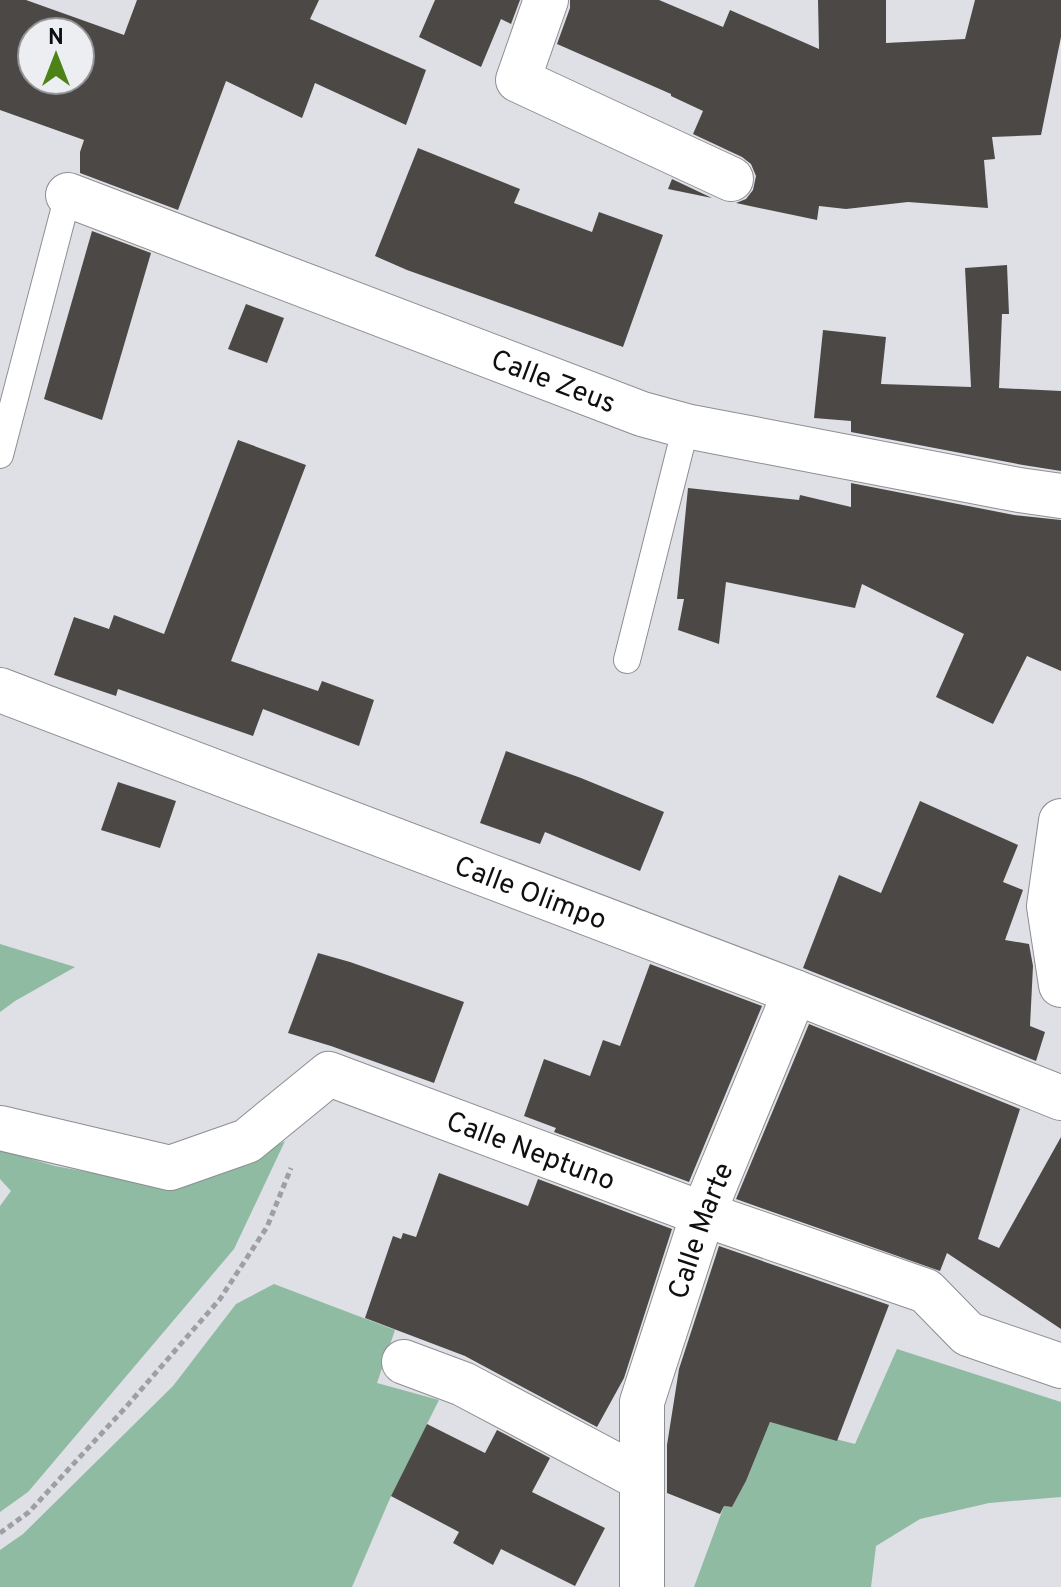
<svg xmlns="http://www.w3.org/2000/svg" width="1061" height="1587" font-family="Overpass,sans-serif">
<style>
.green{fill:#8ebba1}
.building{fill:#4c4846;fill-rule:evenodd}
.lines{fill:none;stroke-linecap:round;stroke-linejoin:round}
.lane-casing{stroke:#8c8e92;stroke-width:28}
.street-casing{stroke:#8c8e92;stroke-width:46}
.secondary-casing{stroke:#8c8e92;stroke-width:46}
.path{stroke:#9d9fa2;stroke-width:5;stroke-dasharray:6 4;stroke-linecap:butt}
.lane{stroke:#fff;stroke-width:26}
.street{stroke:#fff;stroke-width:44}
.secondary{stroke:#fff;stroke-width:44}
.labels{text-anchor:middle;stroke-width:8;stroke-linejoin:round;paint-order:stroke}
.street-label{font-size:28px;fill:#0e0f10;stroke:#eceef2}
</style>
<rect width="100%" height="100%" fill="#dee0e5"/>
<g class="green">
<path d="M 0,944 L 75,967 L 15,1001 L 0,1012 Z"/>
<path d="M 285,1141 L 234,1249 L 28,1492 L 0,1512 L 0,1206 L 11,1191 L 0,1179 L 0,1150 L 55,1166 L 153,1184 L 215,1176 Z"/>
<path d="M 274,1284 L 395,1330 L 377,1383 L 439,1400 L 391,1496 L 352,1587 L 0,1587 L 0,1550 L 23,1534 L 173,1386 L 236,1304 Z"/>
<path d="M 897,1349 L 1061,1402 L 1061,1497 L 989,1503 L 920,1519 L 876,1546 L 871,1587 L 694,1587 L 724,1506 L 732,1507 L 746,1481 L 770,1422 L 855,1444 Z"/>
</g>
<g class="building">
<path d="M 0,0 L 26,0 L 124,35 L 137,0 L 319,0 L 310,19 L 426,70 L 406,125 L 315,83 L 302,118 L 226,81 L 178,210 L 80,173 L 80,152 L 84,140 L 0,110 ZM 32,32 L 80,32 L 80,80 L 32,80 Z"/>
<path d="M 435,0 L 520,0 L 511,24 L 501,19 L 481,67 L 419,37 Z"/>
<path d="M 570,0 L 659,0 L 723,27 L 730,10 L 819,49 L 818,0 L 886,0 L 886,43 L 965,39 L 975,0 L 1061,0 L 1061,37 L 1041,135 L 992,137 L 995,159 L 984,160 L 988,208 L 908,202 L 846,209 L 819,206 L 817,220 L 736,203 L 746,199 L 753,190 L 756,176 L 751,164 L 742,157 L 693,134 L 703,111 L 671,96 L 671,94 L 557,44 L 570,8 Z"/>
<path d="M 418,148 L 520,189 L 514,203 L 592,232 L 599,212 L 663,235 L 623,347 L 407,270 L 375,256 Z"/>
<path d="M 672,179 L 712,198 L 668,189 Z"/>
<path d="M 92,231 L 151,253 L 102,420 L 44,399 Z"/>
<path d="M 1007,265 L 1009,314 L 1002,314 L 999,388 L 1061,391 L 1061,471 L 1023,465 L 851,432 L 851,421 L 814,418 L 823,330 L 886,337 L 881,384 L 971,387 L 965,268 Z"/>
<path d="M 246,304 L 284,318 L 267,363 L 228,349 Z"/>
<path d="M 238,440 L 306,465 L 231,661 L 318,691 L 322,681 L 374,700 L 359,746 L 263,709 L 253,736 L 118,689 L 116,696 L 54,675 L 74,617 L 109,629 L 114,615 L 164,634 Z"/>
<path d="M 851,483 L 1014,515 L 1061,520 L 1061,671 L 1027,656 L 993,724 L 936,697 L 964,634 L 862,584 L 855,608 L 726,582 L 719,644 L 678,630 L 684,599 L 677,599 L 688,488 L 799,500 L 800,495 L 851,507 Z"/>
<path d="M 506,751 L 581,778 L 664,812 L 640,871 L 545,832 L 540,844 L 480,823 Z"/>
<path d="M 118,782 L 176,801 L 160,848 L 101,830 Z"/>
<path d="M 920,801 L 1018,845 L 1003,882 L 1023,890 L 1005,940 L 1029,944 L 1033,966 L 1030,1026 L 1045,1032 L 1036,1061 L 803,968 L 839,875 L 881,893 Z"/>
<path d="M 318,953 L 350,962 L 464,1002 L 434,1083 L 331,1046 L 288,1033 Z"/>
<path d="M 650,964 L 762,1006 L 689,1182 L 554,1132 L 556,1128 L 524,1116 L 544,1059 L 590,1076 L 603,1040 L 620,1046 Z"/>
<path d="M 809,1024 L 1020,1109 L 978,1239 L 999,1248 L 1061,1137 L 1061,1329 L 947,1253 L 940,1271 L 736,1199 Z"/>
<path d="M 439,1173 L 528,1206 L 538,1179 L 672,1229 L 624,1378 L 597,1427 L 465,1356 L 365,1318 L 393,1236 L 401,1239 L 403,1233 L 416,1237 Z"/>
<path d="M 719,1246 L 889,1305 L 837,1441 L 770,1422 L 746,1481 L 732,1507 L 724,1506 L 720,1514 L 667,1493 L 667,1445 L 679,1369 Z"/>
<path d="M 427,1424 L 485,1453 L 497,1430 L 550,1458 L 532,1492 L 605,1528 L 575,1586 L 501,1549 L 493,1565 L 453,1543 L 459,1532 L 391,1496 Z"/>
</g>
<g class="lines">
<defs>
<g id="lane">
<path d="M 0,455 L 68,195"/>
<path d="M 627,660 L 686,426"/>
</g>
<g id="street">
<path d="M 546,0 L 518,80 L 731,179"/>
<path id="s1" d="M 68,195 L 642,414 L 686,426 L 1019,490 L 1061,496"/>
<path id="s2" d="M 0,690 L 795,992 L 1061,1098"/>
<path id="s3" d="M 0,1128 L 170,1168 L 247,1141 L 329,1074 L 703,1214 L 926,1291 L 968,1334 L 1061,1366"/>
<path d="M 404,1362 L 463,1384 L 642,1479"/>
<path id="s4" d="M 642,1587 L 642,1402 L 703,1214 L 795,992"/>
</g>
<path id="secondary" d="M 1061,821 L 1049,906 L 1061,985"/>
</defs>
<use href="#lane" class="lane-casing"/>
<use href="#street" class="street-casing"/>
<use href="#secondary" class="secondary-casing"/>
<path class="path" d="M 0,1533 L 29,1512 L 126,1407 L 220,1299 L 267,1227 L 291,1168"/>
<use href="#lane" class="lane"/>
<use href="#street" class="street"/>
<use href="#secondary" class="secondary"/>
</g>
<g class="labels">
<g class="street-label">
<text dy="10" stroke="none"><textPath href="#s1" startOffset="520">Calle Zeus</textPath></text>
<text dy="10" stroke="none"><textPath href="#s2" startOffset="568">Calle Olimpo</textPath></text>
<text dy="10" stroke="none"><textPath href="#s3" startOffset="578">Calle Neptuno</textPath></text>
<text dy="10" stroke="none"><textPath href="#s4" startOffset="366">Calle Marte</textPath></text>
</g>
</g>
<g transform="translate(56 56)"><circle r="38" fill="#eceef2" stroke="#939598" stroke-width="2"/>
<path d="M0-6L14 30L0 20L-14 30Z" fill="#4d8217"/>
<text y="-12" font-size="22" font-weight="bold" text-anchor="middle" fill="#0e0f10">N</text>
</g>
</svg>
